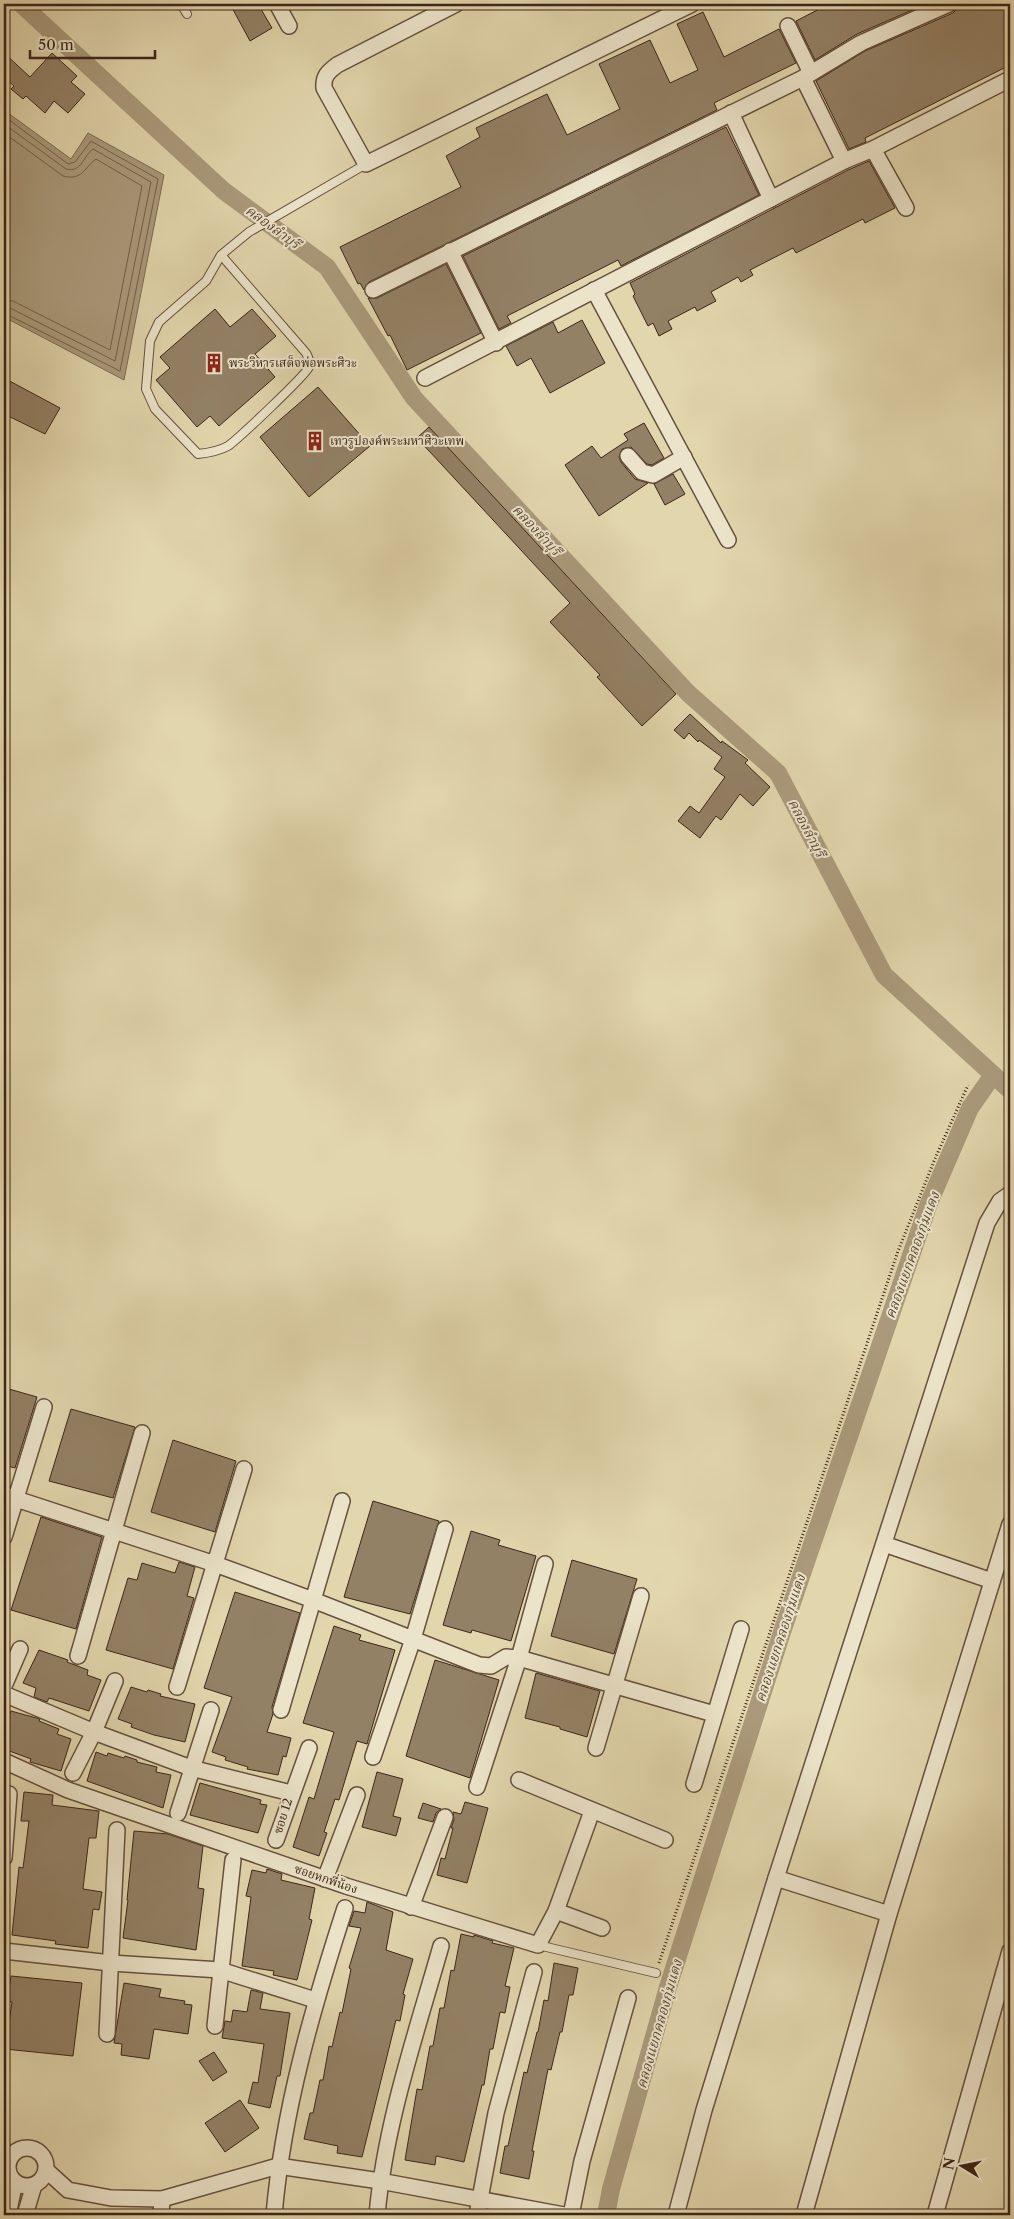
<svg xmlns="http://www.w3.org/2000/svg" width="1014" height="2219" font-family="'Libre Caslon Text','Noto Serif Thai',serif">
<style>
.water{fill:#aa9a7b;stroke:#7e6b54}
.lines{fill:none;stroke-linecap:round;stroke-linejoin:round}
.shore{stroke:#74604a;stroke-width:1}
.canal{stroke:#aa9a7b;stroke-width:18}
.building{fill:#938166;stroke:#3d2519}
.service-casing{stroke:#66513e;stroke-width:10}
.minor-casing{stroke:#66513e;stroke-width:18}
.path{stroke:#3d2519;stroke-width:3;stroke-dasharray:1 2.5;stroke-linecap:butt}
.service{stroke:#ece4ca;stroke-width:8}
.minor{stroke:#ece4ca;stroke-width:15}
.labels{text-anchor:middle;stroke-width:4;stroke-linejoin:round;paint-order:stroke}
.poi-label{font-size:12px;fill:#3d2519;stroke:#ece4ca;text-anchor:start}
.street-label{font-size:12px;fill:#3d2519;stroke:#ece4ca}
.water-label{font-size:14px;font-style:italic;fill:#5e4836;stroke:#ece4ca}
</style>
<rect width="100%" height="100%" fill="#e2d6ad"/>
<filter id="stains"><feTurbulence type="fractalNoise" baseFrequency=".004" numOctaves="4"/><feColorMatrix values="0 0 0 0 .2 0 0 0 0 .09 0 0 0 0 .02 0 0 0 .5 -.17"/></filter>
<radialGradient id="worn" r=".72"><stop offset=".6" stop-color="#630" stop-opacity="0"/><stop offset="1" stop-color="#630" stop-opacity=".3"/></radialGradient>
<path class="water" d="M 4,110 L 71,159 L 88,133 L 164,175 L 124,380 L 4,317 Z"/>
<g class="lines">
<g class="shore">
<path d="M 4,116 L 68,164 L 75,162 L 91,141 L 158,179 L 120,371 L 4,313"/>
<path d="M 4,124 L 66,169 C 82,173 83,156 93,149 L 151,182 L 115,361 L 10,308 L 4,307"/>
<path d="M 4,133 L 63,176 C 82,181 84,168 96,159 L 142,186 L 110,350 L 13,301 L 4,299"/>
</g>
<g class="canal">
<path d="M 21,4 L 224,191 L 327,267 L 414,398 L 688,693 L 778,773 L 884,975 L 1010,1090"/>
<path d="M 606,2215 L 611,2189 L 668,1987 L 782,1632 L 929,1203 L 970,1108 L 993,1075"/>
</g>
</g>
<g class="building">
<path d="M 230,4 L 258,4 L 272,28 L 250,41 Z"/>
<path d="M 829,4 L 926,4 L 857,34 L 815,60 L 796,21 Z"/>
<path d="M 958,4 L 1010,4 L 1010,65 L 865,138 L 866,142 L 849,149 L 816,81 L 865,51 L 953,13 L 957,9 Z"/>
<path d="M 703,12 L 724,57 L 779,29 L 796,63 L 714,103 L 717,110 L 369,282 L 364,290 L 360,283 L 358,284 L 340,247 L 461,187 L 446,156 L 480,137 L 476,128 L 547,94 L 567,135 L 620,109 L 599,64 L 650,40 L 670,83 L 698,70 L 677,24 Z"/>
<path d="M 4,53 L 30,77 L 52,53 L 77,76 L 71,82 L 85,94 L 68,113 L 54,101 L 45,113 L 26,96 L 23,99 L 11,89 L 14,86 L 4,77 Z"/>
<path d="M 726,127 L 759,195 L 621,266 L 618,260 L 507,316 L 511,323 L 499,329 L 463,256 Z"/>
<path d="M 869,161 L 895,208 L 865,223 L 863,219 L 796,253 L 793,248 L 750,270 L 753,275 L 741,282 L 738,277 L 711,292 L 716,301 L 697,311 L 695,307 L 668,321 L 672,329 L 659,336 L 653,323 L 648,326 L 633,296 L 635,294 L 630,283 L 848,170 Z"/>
<path d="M 446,264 L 481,333 L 407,370 L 390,335 L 388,336 L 368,298 L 377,298 Z"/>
<path d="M 215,309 L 230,327 L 252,309 L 276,336 L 255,354 L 275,377 L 219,426 L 210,416 L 197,427 L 156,380 L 170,368 L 160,357 Z"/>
<path d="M 582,320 L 605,363 L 550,393 L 531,358 L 517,366 L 506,346 L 553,322 L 558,333 Z"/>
<path d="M 4,378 L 60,408 L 45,434 L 4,414 Z"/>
<path d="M 318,387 L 370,446 L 309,497 L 260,437 Z"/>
<path d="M 644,423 L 664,458 L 652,465 L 647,464 L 631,447 L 622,449 L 619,457 L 621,462 L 635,479 L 648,483 L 599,516 L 565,465 L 592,446 L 601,458 L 628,440 L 624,434 Z"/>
<path d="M 429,427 L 676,694 L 642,726 L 597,677 L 600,675 L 550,622 L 570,603 L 417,438 Z"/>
<path d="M 673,474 L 685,494 L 665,505 L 654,484 Z"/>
<path d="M 690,714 L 721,743 L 722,741 L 748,760 L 745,763 L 770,787 L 753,806 L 740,794 L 721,820 L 716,816 L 700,838 L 678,821 L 690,806 L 699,813 L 725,777 L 714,769 L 722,757 L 699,740 L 698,742 L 689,733 L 684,739 L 674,730 Z"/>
<path d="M 9,1389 L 37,1397 L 15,1468 L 4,1465 L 4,1408 Z"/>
<path d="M 71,1409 L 135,1427 L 113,1498 L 49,1481 Z"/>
<path d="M 173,1440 L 236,1461 L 215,1532 L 151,1512 Z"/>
<path d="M 373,1501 L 439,1521 L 410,1614 L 344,1597 Z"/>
<path d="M 41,1517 L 102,1537 L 76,1629 L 11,1610 Z"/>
<path d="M 471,1531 L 500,1540 L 498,1545 L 536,1556 L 511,1641 L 472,1630 L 471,1633 L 443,1625 Z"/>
<path d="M 572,1560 L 637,1579 L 614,1654 L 551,1636 Z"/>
<path d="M 179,1562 L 195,1567 L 187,1596 L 194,1598 L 173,1669 L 106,1650 L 128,1578 L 137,1580 L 142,1563 L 175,1573 Z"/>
<path d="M 235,1592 L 300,1613 L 272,1707 L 273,1714 L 267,1732 L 291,1738 L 286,1757 L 283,1756 L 278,1775 L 247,1769 L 248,1767 L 225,1760 L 226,1757 L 212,1752 L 232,1697 L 204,1688 Z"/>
<path d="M 334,1626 L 361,1635 L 359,1640 L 395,1650 L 367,1744 L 357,1741 L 339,1800 L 335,1799 L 324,1832 L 327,1833 L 319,1856 L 293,1847 L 309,1797 L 314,1799 L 334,1732 L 303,1723 Z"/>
<path d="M 39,1650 L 68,1660 L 67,1662 L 88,1670 L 87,1675 L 101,1680 L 89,1711 L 49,1698 L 47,1702 L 34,1697 L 36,1688 L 23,1683 Z"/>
<path d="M 435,1660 L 499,1680 L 470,1778 L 406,1756 Z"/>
<path d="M 536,1673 L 600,1691 L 587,1737 L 560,1729 L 560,1727 L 525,1718 Z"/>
<path d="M 131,1687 L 147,1692 L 148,1690 L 161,1694 L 160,1696 L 195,1704 L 185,1742 L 154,1735 L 131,1727 L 132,1724 L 118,1719 Z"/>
<path d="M 11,1711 L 40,1719 L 39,1721 L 59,1729 L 57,1734 L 71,1739 L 61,1771 L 30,1762 L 31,1759 L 4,1749 L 4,1727 Z"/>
<path d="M 96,1752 L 107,1756 L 108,1753 L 124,1758 L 125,1756 L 137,1760 L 137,1762 L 157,1767 L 156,1772 L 171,1775 L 163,1808 L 87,1781 Z"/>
<path d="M 377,1772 L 403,1779 L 393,1816 L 401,1818 L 396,1836 L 362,1827 Z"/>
<path d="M 200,1783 L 261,1800 L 260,1804 L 267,1805 L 258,1833 L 190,1815 Z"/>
<path d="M 24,1792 L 53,1795 L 52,1805 L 99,1811 L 96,1838 L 89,1838 L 83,1889 L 102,1892 L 99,1910 L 93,1909 L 88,1948 L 55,1944 L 56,1941 L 12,1935 L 19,1867 L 23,1868 L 29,1821 L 21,1821 Z"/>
<path d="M 465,1802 L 488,1808 L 467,1883 L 437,1875 L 441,1858 L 445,1859 L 453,1828 L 451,1828 L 454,1820 L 453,1812 L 461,1814 Z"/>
<path d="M 423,1803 L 441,1809 L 436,1813 L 433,1822 L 418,1818 Z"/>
<path d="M 134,1831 L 168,1834 L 203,1846 L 198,1888 L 204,1889 L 196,1950 L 123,1938 L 128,1900 L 127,1900 Z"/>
<path d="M 267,1869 L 282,1874 L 281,1880 L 315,1888 L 309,1919 L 312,1920 L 297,1980 L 273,1975 L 274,1971 L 242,1966 L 251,1897 L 246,1896 L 252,1870 L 266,1873 Z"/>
<path d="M 367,1902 L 393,1912 L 386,1950 L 413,1959 L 403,1994 L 405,1995 L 400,2021 L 396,2020 L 362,2157 L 337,2153 L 338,2146 L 304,2139 L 310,2113 L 313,2113 L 320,2080 L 323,2080 L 329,2046 L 332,2047 L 340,2012 L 342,2013 L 351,1969 L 349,1968 L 361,1928 L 349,1926 L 354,1911 L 365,1913 Z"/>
<path d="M 461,1934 L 474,1937 L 474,1935 L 493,1941 L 492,1943 L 514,1948 L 505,1986 L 510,1987 L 505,2013 L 500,2012 L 493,2049 L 490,2049 L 484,2085 L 482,2085 L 464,2162 L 436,2156 L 435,2165 L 405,2160 L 417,2089 L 422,2090 L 430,2046 L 433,2046 L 440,2008 L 444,2008 L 451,1970 L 454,1971 Z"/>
<path d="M 554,1963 L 578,1968 L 573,1995 L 569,1995 L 562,2032 L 560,2032 L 551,2070 L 548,2069 L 532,2151 L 534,2151 L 529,2179 L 500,2173 L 505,2146 L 508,2146 L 524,2072 L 527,2073 L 537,2032 L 538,2032 L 544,2000 L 548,2001 Z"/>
<path d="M 11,1976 L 82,1983 L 73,2056 L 5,2049 L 12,2002 L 7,2001 Z"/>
<path d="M 124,1983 L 161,1989 L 159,1997 L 185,2001 L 184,2004 L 192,2005 L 188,2034 L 154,2029 L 149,2059 L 121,2055 L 122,2044 L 114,2043 Z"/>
<path d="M 251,1990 L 263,1993 L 260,2009 L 290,2013 L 280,2076 L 277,2076 L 270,2108 L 248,2103 L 253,2082 L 258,2083 L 264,2044 L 222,2038 L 225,2021 L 231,2022 L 233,2010 L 247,2012 Z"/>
<path d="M 214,2052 L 227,2072 L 213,2081 L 199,2061 Z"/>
<path d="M 240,2100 L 259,2128 L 225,2152 L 205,2123 Z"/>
</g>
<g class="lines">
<defs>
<g id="service">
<path d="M 181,4 L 187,14"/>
<path d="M 221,255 L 306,353 C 308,357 311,362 309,367 C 305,376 238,439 228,446 C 219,451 208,453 198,454 L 155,409 L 146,389 L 150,341 L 159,322 L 206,281 L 221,255 L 249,232 L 366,164"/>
<path d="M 538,1945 L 656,1973"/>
</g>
<g id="minor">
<path d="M 277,4 L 289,26"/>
<path d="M 456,4 L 337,65 C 328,72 323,76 324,88 L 366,164 L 692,4"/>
<path d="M 788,26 L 811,73"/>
<path d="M 803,78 L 844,161"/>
<path d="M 731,113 L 771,199"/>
<path d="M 873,149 L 906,208"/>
<path d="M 450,251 L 496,343"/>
<path d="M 373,290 L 803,78 L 861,43 L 949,4"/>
<path d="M 594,290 L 728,540"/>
<path d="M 425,378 L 844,161 L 873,149 L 1010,79"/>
<path d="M 628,456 L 642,472 L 653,475 L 684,457"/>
<path d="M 4,1495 L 215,1564 L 313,1600 L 479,1665 L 491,1666 L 506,1657 L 519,1658 L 714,1714"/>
<path d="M 4,1537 L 44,1407"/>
<path d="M 884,1544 L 992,1581"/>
<path d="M 78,1656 L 142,1433"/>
<path d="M 4,1686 L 20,1649"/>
<path d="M 177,1687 L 244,1469"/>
<path d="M 4,1694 L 94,1732 L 191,1768 L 291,1793"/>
<path d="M 281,1710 L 342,1501"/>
<path d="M 596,1748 L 641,1596"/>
<path d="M 373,1757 L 413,1639 L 445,1529"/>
<path d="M 4,1761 L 68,1790 L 346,1886 L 538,1945 L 556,1911 L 592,1811"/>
<path d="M 73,1773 L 94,1732 L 115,1681"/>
<path d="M 519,1780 L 665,1840"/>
<path d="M 694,1784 L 741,1629"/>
<path d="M 477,1787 L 519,1658 L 545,1564"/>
<path d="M 178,1813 L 211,1710"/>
<path d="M 276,1840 L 309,1748"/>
<path d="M 4,1858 L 9,1794"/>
<path d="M 776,1878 L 889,1914"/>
<path d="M 325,1879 L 357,1795"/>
<path d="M 411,1907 L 445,1817"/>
<path d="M 556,1911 L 602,1928"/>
<path d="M 4,1951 L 111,1963 L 220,1970 L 315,2000"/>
<path d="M 215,2026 L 233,1860"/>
<path d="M 107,2034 L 117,1830"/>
<circle cx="27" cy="2167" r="19"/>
<path d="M 46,2170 L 68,2190 L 111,2198 L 162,2199 L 278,2166 L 380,2181 L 564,2215"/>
<path d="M 8,2215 L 15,2182"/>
<path d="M 25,2215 L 34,2185"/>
<path d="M 161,2215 L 162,2199"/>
<path d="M 274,2215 C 283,2110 313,2007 345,1908"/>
<path d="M 377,2215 C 385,2124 416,2034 441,1946"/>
<path d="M 477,2215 L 496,2113 L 534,1972"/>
<path d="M 571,2215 L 582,2161 L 628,1998"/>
<path d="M 676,2215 L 704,2110 L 776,1878 L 987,1223 L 1000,1201 L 1010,1194"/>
<path d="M 804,2215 L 889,1914 L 1010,1524"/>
<path d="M 935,2215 L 1010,1951"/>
</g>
</defs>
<use href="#service" class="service-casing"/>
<use href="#minor" class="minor-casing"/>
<path class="path" d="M 659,1963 L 898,1251 L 934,1161 L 968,1085"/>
<use href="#service" class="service"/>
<use href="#minor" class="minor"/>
</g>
<defs>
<symbol id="building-bare" viewBox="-9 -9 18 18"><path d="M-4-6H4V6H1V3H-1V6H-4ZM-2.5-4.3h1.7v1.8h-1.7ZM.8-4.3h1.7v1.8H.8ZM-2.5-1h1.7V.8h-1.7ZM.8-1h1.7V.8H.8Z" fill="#8f2418" stroke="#ece4ca" stroke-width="2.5" paint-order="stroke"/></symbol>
</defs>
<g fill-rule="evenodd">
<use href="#building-bare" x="200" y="349" width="28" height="28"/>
<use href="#building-bare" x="301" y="427" width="28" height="28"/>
</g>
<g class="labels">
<g class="poi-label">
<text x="229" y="367">พระวิหารเสด็จพ่อพระศิวะ</text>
<text x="330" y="445">เทวรูปองค์พระมหาศิวะเทพ</text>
</g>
<g class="street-label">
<text transform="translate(283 1816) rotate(-72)" y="4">ซอย 12</text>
<text transform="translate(326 1879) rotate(19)" y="4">ซอยหกพี่น้อง</text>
</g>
<g class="water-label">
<text transform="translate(273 227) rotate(36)" y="5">คลองลำบุรี</text>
<text transform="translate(537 530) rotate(47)" y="5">คลองลำบุรี</text>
<text transform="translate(807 828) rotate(62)" y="5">คลองลำบุรี</text>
<text transform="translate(912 1255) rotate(-70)" y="5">คลองแยกคลองกุ่มแดง</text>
<text transform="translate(780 1638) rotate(-72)" y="5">คลองแยกคลองกุ่มแดง</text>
<text transform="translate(659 2024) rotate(-74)" y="5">คลองแยกคลองกุ่มแดง</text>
</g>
</g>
<rect width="1014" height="2219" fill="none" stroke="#e2d6ad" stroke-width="20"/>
<rect x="5" y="5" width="1004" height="2209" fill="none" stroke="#3d2519" stroke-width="2.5"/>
<rect x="10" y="10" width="994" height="2199" fill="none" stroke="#3d2519"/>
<g transform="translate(962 2166) rotate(280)" stroke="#ece4ca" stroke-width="4" paint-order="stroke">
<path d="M0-4L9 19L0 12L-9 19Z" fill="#3d2519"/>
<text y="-8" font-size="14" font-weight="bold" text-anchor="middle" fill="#3d2519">N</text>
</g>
<path d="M30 50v8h125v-8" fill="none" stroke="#3d2519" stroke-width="2.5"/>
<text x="38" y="50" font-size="15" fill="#3d2519" stroke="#ece4ca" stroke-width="4" paint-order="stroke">50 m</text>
<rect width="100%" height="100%" filter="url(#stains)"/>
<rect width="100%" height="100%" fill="url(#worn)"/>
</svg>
